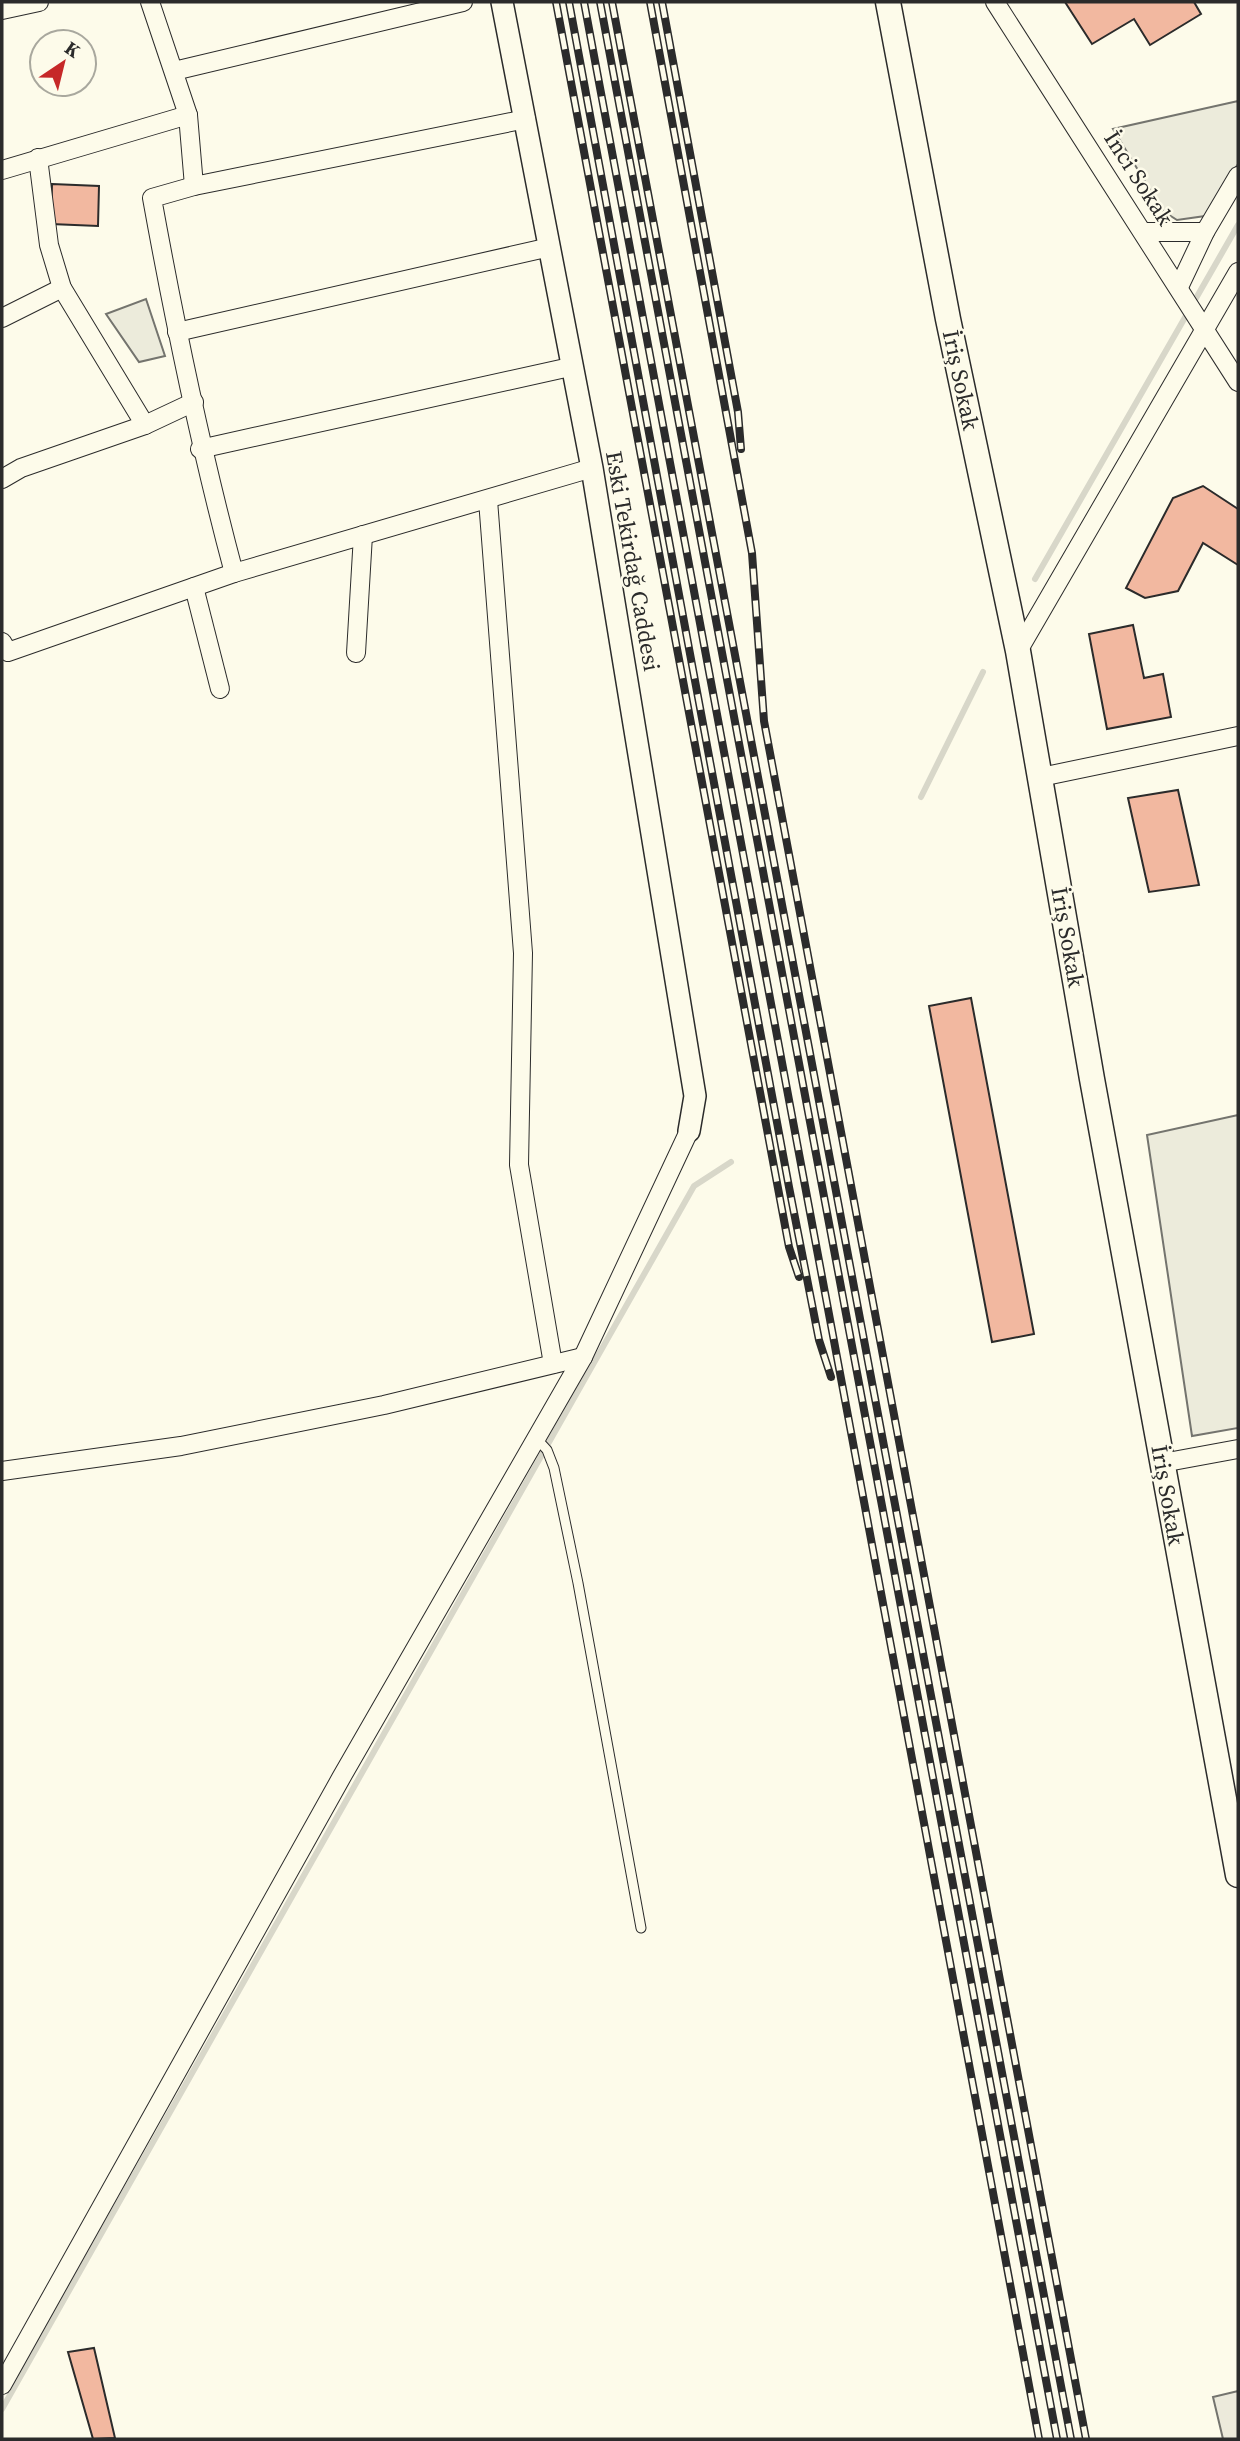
<svg xmlns="http://www.w3.org/2000/svg" width="1240" height="2441" font-family="'Source Serif 4',serif">
<style>
.green{fill:#ecebdb;stroke:#74746e;stroke-width:2}
.parking{fill:#eceadb;stroke:#74746e;stroke-width:2}
.lines{fill:none;stroke-linecap:round;stroke-linejoin:round}
.stream{stroke:#d8d7c9;stroke-width:6}
.building{fill:#f2b8a0;stroke:#2b2b2b;stroke-width:2}
.service-casing{stroke:#2b2b2b;stroke-width:11}
.minor-casing{stroke:#2b2b2b;stroke-width:20}
.tertiary-casing{stroke:#2b2b2b;stroke-width:24}
.secondary-casing{stroke:#2b2b2b;stroke-width:27}
.service{stroke:#fdfbea;stroke-width:9}
.minor{stroke:#fdfbea;stroke-width:18}
.tertiary{stroke:#fdfbea;stroke-width:21}
.secondary{stroke:#fdfbea;stroke-width:24}
.rail-casing{stroke:#2b2b2b;stroke-width:8}
.rail{stroke:#fdfbea;stroke-width:5;stroke-dasharray:16;stroke-linecap:butt}
.labels{text-anchor:middle;stroke-width:5;stroke-linejoin:round;paint-order:stroke}
.street-label{font-size:23px;fill:#2b2b2b;stroke:#fdfbea}
</style>
<rect width="100%" height="100%" fill="#fdfbea"/>
<g class="green">
<path d="M 1238,101 L 1238,164 L 1205,216 L 1177,220 L 1163,211 L 1113,129 Z"/>
<path d="M 146,299 L 165,356 L 139,362 L 106,314 Z"/>
<path d="M 1238,1115 L 1238,1428 L 1192,1436 L 1147,1135 Z"/>
</g>
<path class="parking" d="M 1238,2391 L 1238,2439 L 1223,2439 L 1213,2397 Z"/>
<g class="lines">
<g class="stream">
<path d="M 1035,579 L 1238,225"/>
<path d="M 921,797 L 983,672"/>
<path d="M 2,2409 L 694,1186 L 731,1162"/>
</g>
</g>
<g class="building">
<path d="M 1065,2 L 1194,2 L 1201,14 L 1150,45 L 1134,19 L 1092,44 Z"/>
<path d="M 52,184 L 99,186 L 98,226 L 51,224 Z"/>
<path d="M 1203,486 L 1238,509 L 1238,565 L 1203,543 L 1178,591 L 1145,598 L 1126,588 L 1173,498 Z"/>
<path d="M 1133,625 L 1144,678 L 1163,674 L 1171,717 L 1107,729 L 1089,634 Z"/>
<path d="M 1178,790 L 1199,885 L 1149,892 L 1128,798 Z"/>
<path d="M 971,998 L 1034,1334 L 992,1342 L 929,1006 Z"/>
<path d="M 94,2348 L 115,2438 L 93,2439 L 68,2352 Z"/>
</g>
<g class="lines">
<defs>
<path id="service" d="M 536,1438 L 547,1450 L 554,1468 L 578,1583 L 641,1928"/>
<g id="minor">
<path d="M 150,2 L 188,115 L 194,186"/>
<path d="M 995,2 L 1238,382"/>
<path d="M 2,10 L 39,2"/>
<path d="M 174,71 L 463,2"/>
<path d="M 38,158 L 49,245 L 62,288 L 145,425"/>
<path d="M 2,170 L 188,115"/>
<path d="M 1145,232 L 1205,232"/>
<path d="M 1179,287 L 1205,232 L 1238,176"/>
<path d="M 2,318 L 62,288"/>
<path d="M 177,332 L 550,247"/>
<path d="M 200,449 L 570,367"/>
<path d="M 2,479 L 21,468 L 145,425 L 194,402"/>
<path d="M 488,500 L 523,953 L 519,1165 L 553,1364"/>
<path d="M 234,573 C 201,450 175,325 152,198 L 194,186 L 526,119"/>
<path d="M 194,587 L 220,689"/>
<path d="M 2,642 L 8,652 L 234,573 L 592,468"/>
<path d="M 1018,651 L 1238,272"/>
<path d="M 356,653 L 363,535"/>
<path d="M 1041,777 L 1238,736"/>
<path d="M 1162,1463 L 1238,1449"/>
<path d="M 2,1471 L 181,1446 L 384,1405 L 583,1357"/>
<path d="M 2,2385 L 341,1778 L 583,1357 L 689,1131"/>
</g>
<path id="tertiary" d="M 502,2 L 592,468 L 695,1096 L 689,1131"/>
<path id="secondary" d="M 888,2 L 948,319 L 1018,651 L 1092,1079 L 1238,1875"/>
</defs>
<use href="#service" class="service-casing"/>
<use href="#minor" class="minor-casing"/>
<use href="#tertiary" class="tertiary-casing"/>
<use href="#secondary" class="secondary-casing"/>
<use href="#service" class="service"/>
<use href="#minor" class="minor"/>
<use href="#tertiary" class="tertiary"/>
<use href="#secondary" class="secondary"/>
<defs>
<g id="rail">
<path d="M 556,2 L 789,1247 L 799,1277"/>
<path d="M 569,2 L 789,1187 L 819,1340 L 831,1377"/>
<path d="M 584,2 L 1039,2439"/>
<path d="M 600,2 L 1057,2439"/>
<path d="M 612,2 L 1071,2439"/>
<path d="M 650,2 L 752,553 L 764,721 L 1086,2439"/>
<path d="M 662,2 L 738,412 L 741,449"/>
</g>
</defs>
<use href="#rail" class="rail-casing"/>
<use href="#rail" class="rail"/>
</g>
<g class="labels">
<g class="street-label">
<text transform="translate(1139 178) rotate(57)" y="8">İnci Sokak</text>
<text transform="translate(961 380) rotate(78)" y="8">İriş Sokak</text>
<text transform="translate(633 561) rotate(80)" y="8">Eski Tekirdağ Caddesi</text>
<text transform="translate(1068 937) rotate(80)" y="8">İriş Sokak</text>
<text transform="translate(1168 1495) rotate(80)" y="8">İriş Sokak</text>
</g>
</g>
<rect width="1240" height="2441" fill="none" stroke="#2b2b2b" stroke-width="7"/>
<g transform="translate(63 63) rotate(35)"><circle r="33" fill="#fdfbea" stroke="#a9a89e" stroke-width="2"/>
<path d="M0-5L12 26L0 18L-12 26Z" fill="#c62828"/>
<text y="-10" font-size="19" font-weight="bold" text-anchor="middle" fill="#2b2b2b">K</text>
</g>
</svg>
